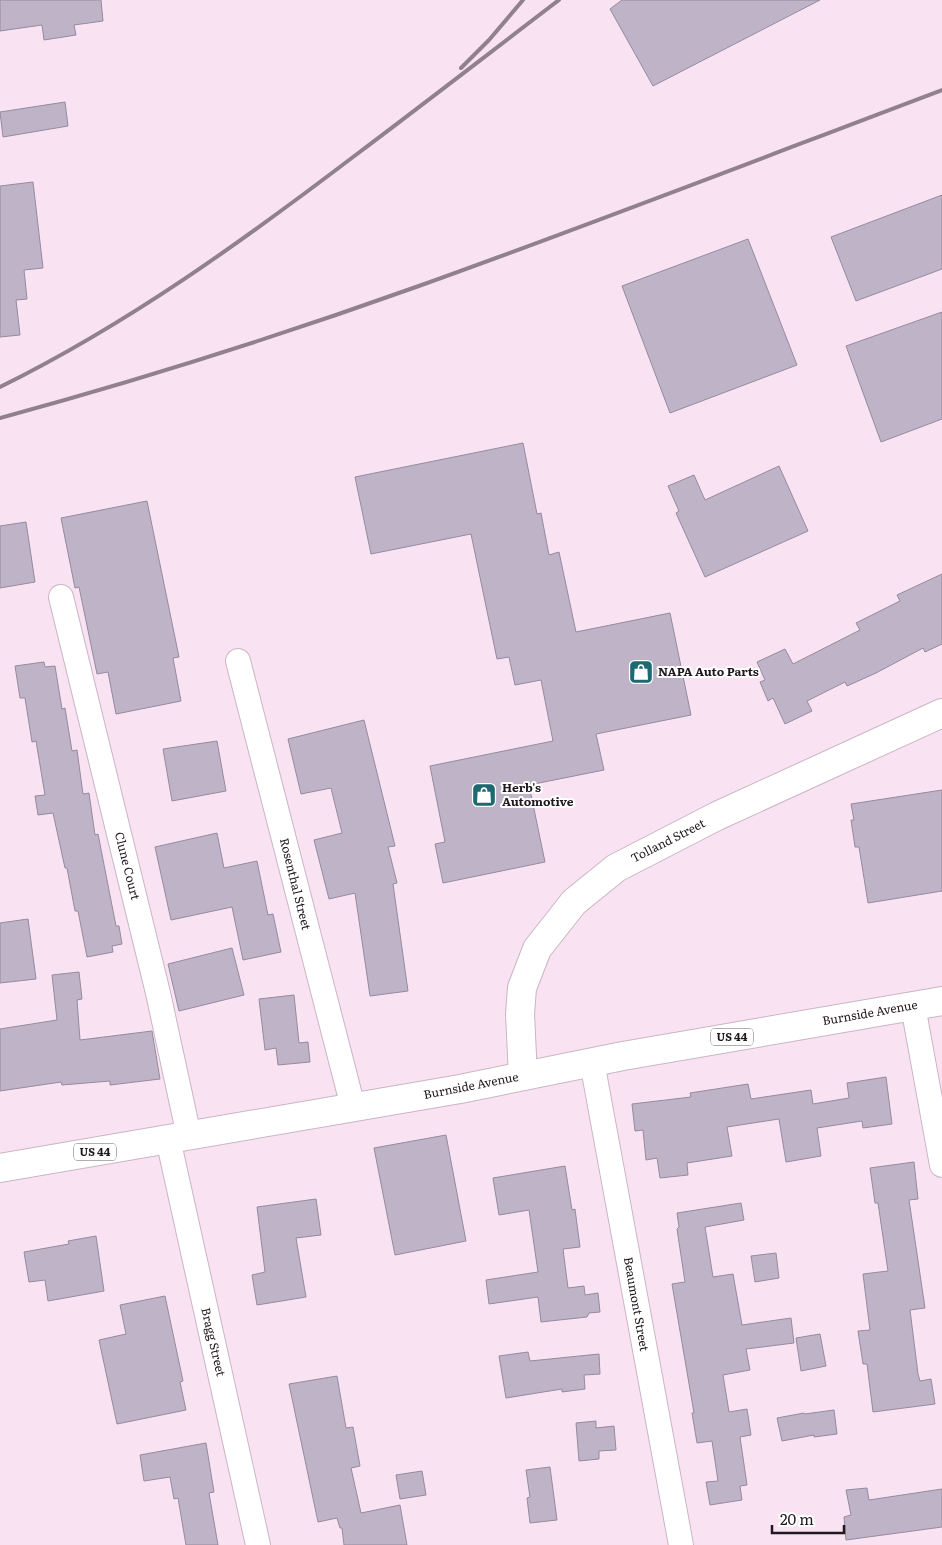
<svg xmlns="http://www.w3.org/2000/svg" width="942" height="1545" font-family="Literata,serif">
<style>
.building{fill:#bfb3c8;stroke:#958a9e}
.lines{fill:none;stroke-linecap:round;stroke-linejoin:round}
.minor-casing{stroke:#cab5c4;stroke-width:26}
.secondary-casing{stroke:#cab5c4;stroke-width:30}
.primary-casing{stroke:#cab5c4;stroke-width:30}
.minor{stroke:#fff;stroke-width:24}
.secondary{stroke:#fff;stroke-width:28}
.primary{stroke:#fff;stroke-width:28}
.rail{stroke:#90818c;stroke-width:4}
.labels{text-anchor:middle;stroke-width:4;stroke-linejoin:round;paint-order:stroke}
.shield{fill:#fff;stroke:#635d62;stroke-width:1}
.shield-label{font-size:11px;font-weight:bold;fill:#20181e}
.poi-label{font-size:12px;font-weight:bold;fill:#20181e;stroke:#fff;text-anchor:start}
.street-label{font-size:12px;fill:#20181e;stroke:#fff}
</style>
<rect width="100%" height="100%" fill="#f9e3f3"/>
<g class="building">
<path d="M 0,0 L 101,0 L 103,21 L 74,25 L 76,35 L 44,40 L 42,25 L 0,31 Z"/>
<path d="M 622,0 L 820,0 L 653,86 L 610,9 Z"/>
<path d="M 65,102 L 68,126 L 3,137 L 0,112 Z"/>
<path d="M 33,182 L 43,268 L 24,270 L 27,299 L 16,300 L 20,335 L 0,337 L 0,186 Z"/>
<path d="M 942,195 L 942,269 L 856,301 L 831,237 Z"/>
<path d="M 748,239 L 797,365 L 670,413 L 622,286 Z"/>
<path d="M 942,312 L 942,419 L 881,442 L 846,346 Z"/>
<path d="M 523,443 L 537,514 L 541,513 L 549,555 L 559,552 L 576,632 L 670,613 L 691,715 L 596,734 L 604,770 L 529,785 L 545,862 L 443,883 L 435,844 L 445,842 L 430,766 L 553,741 L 541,680 L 515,685 L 509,657 L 497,659 L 471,534 L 371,554 L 355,477 Z"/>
<path d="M 779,466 L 808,531 L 705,577 L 676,513 L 679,511 L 668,486 L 694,475 L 705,500 Z"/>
<path d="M 147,501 L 179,657 L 173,658 L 181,701 L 116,714 L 108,672 L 97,674 L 79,587 L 75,588 L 61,518 Z"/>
<path d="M 26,522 L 35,582 L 0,588 L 0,526 Z"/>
<path d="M 942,574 L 942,644 L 925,652 L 923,648 L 876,673 L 847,686 L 845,682 L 807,701 L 812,711 L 785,724 L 773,698 L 768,701 L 760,682 L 765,680 L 757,662 L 785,649 L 793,664 L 860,630 L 856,623 L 900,601 L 897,595 Z"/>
<path d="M 44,662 L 45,667 L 55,666 L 62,709 L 65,708 L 72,751 L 77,750 L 83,794 L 89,793 L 95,835 L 98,834 L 116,926 L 119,926 L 122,944 L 112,946 L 113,952 L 87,957 L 78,911 L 75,911 L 67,868 L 65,868 L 53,813 L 38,815 L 35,796 L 45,795 L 36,741 L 32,742 L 25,698 L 20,698 L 15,666 Z"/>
<path d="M 364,720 L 395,846 L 388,847 L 397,883 L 393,884 L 408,991 L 370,996 L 355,893 L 329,899 L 314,840 L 342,833 L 331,788 L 301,794 L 288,739 Z"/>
<path d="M 217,741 L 226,791 L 172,801 L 163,749 Z"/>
<path d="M 942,790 L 942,891 L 868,903 L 859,847 L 855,847 L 851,820 L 854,820 L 851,804 Z"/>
<path d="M 217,833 L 224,868 L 257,861 L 268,915 L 273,914 L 281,952 L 243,960 L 232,907 L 171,920 L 155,847 Z"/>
<path d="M 28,919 L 36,979 L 0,983 L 0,923 Z"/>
<path d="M 232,948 L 244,995 L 179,1011 L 168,964 Z"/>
<path d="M 79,972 L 82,999 L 77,1000 L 80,1040 L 152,1031 L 160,1079 L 110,1085 L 110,1081 L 62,1085 L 61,1082 L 0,1091 L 0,1029 L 57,1020 L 52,975 Z"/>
<path d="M 294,995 L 299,1043 L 308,1042 L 310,1062 L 278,1065 L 276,1048 L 265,1050 L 259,999 Z"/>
<path d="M 886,1077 L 892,1124 L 863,1128 L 862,1121 L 817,1128 L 821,1156 L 786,1162 L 779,1119 L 727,1127 L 732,1156 L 687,1163 L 688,1175 L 660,1178 L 657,1158 L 646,1160 L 643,1130 L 635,1131 L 632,1104 L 691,1097 L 690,1093 L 748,1084 L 751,1099 L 811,1090 L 813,1104 L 849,1098 L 847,1083 Z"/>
<path d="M 446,1135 L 466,1241 L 395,1255 L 374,1148 Z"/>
<path d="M 914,1162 L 918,1199 L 909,1200 L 925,1308 L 910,1310 L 918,1374 L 920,1381 L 931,1379 L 935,1404 L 873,1412 L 867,1364 L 863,1364 L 858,1331 L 870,1330 L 863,1274 L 888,1271 L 878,1203 L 875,1203 L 870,1168 Z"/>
<path d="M 565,1166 L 572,1210 L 575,1209 L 580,1247 L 563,1249 L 568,1288 L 584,1286 L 585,1295 L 598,1293 L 600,1312 L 589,1313 L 587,1317 L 541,1322 L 538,1297 L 489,1304 L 486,1280 L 538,1272 L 529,1210 L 499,1215 L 493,1178 Z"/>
<path d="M 316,1199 L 321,1235 L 296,1238 L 306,1297 L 257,1305 L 252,1275 L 265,1272 L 257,1207 Z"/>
<path d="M 741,1203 L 744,1220 L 705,1227 L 713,1277 L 733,1274 L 742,1325 L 791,1318 L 794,1343 L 746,1349 L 750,1370 L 723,1375 L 729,1412 L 747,1409 L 751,1435 L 740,1437 L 747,1485 L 740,1486 L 742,1500 L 710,1505 L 706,1482 L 718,1481 L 712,1441 L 697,1443 L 692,1413 L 694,1413 L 672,1284 L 685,1282 L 677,1229 L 679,1227 L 677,1213 Z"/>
<path d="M 96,1236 L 104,1291 L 48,1301 L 45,1280 L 29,1282 L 24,1252 L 69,1244 L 68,1241 Z"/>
<path d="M 776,1253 L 779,1278 L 755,1282 L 751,1256 Z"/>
<path d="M 165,1296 L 183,1381 L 180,1382 L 186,1410 L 117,1424 L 99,1340 L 126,1334 L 120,1305 Z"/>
<path d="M 820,1334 L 826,1366 L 801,1371 L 796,1338 Z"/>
<path d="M 528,1352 L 530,1361 L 599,1354 L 600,1374 L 584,1375 L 585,1389 L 562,1392 L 562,1389 L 506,1398 L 499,1356 Z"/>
<path d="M 337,1376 L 346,1428 L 353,1427 L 360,1466 L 351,1468 L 361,1513 L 400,1505 L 407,1545 L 344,1545 L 342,1528 L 340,1528 L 337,1518 L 318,1522 L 289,1384 Z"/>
<path d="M 834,1410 L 837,1434 L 814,1437 L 814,1435 L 782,1441 L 777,1418 L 804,1413 L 805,1414 Z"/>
<path d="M 596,1421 L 596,1428 L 614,1426 L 616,1450 L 599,1451 L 599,1459 L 579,1461 L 576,1423 Z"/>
<path d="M 206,1443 L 214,1492 L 209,1493 L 218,1545 L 186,1545 L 178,1498 L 174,1499 L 170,1477 L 144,1481 L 140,1455 Z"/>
<path d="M 550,1467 L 557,1520 L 530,1523 L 527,1498 L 530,1497 L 526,1470 Z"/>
<path d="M 422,1471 L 426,1495 L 400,1499 L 396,1475 Z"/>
<path d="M 867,1488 L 869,1500 L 942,1489 L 942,1527 L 846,1540 L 844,1517 L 851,1515 L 846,1490 Z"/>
</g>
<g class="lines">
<defs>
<g id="minor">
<path d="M 61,597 L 158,993 L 189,1136"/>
<path d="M 238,661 L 353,1107"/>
<path d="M 913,1006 L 942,1165"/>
<path d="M 592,1062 L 681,1545"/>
<path d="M 168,1139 L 258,1545"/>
</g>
<path id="secondary" d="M 523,1076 L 520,1014 L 522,988 L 537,949 L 574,902 L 616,868 L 717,816 L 942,713"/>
<path id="primary" d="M 0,1168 L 460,1089 L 623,1056 L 942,1001"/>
</defs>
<use href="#minor" class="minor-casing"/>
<use href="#secondary" class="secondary-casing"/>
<use href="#primary" class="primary-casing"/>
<use href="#minor" class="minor"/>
<use href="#secondary" class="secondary"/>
<use href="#primary" class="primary"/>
<g class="rail">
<path d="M 461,68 L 489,40 L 523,0"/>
<path d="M 0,387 C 128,324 244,240 357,154 C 425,103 492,51 559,0"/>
<path d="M 0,418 C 140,380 279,336 416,287 C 592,224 767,156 942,90"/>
</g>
</g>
<defs>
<symbol id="shop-square" viewBox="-11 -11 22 22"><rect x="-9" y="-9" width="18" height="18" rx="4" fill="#1d6871" stroke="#fff"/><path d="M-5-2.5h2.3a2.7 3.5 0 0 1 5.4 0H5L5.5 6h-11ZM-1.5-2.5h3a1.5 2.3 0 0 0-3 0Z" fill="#fff"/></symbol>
</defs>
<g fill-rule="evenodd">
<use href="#shop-square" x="627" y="658" width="28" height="28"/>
<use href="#shop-square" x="470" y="781" width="28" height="28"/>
</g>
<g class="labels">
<g class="shield">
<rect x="711" y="1028.5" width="42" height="17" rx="4"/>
<rect x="74" y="1143.5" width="42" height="17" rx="4"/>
</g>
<g class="shield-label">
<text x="732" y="1041">US 44</text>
<text x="95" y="1156">US 44</text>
</g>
<g class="poi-label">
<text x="658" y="676">NAPA Auto Parts</text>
<text x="502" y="792">Herb's<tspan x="502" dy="14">Automotive</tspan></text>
</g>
<g class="street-label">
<text transform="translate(668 841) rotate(-27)" y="4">Tolland Street</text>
<text transform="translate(127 866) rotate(76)" y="4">Clune Court</text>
<text transform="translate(295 884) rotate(76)" y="4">Rosenthal Street</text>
<text transform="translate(870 1013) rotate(-10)" y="4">Burnside Avenue</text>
<text transform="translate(471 1086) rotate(-11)" y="4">Burnside Avenue</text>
<text transform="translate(636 1304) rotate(80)" y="4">Beaumont Street</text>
<text transform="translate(213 1342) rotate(77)" y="4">Bragg Street</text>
</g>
</g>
<path d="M772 1525v8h72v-8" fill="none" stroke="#20181e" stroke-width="2.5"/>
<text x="780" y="1525" font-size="15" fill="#20181e" stroke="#ffffff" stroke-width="4" paint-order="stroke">20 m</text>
</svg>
